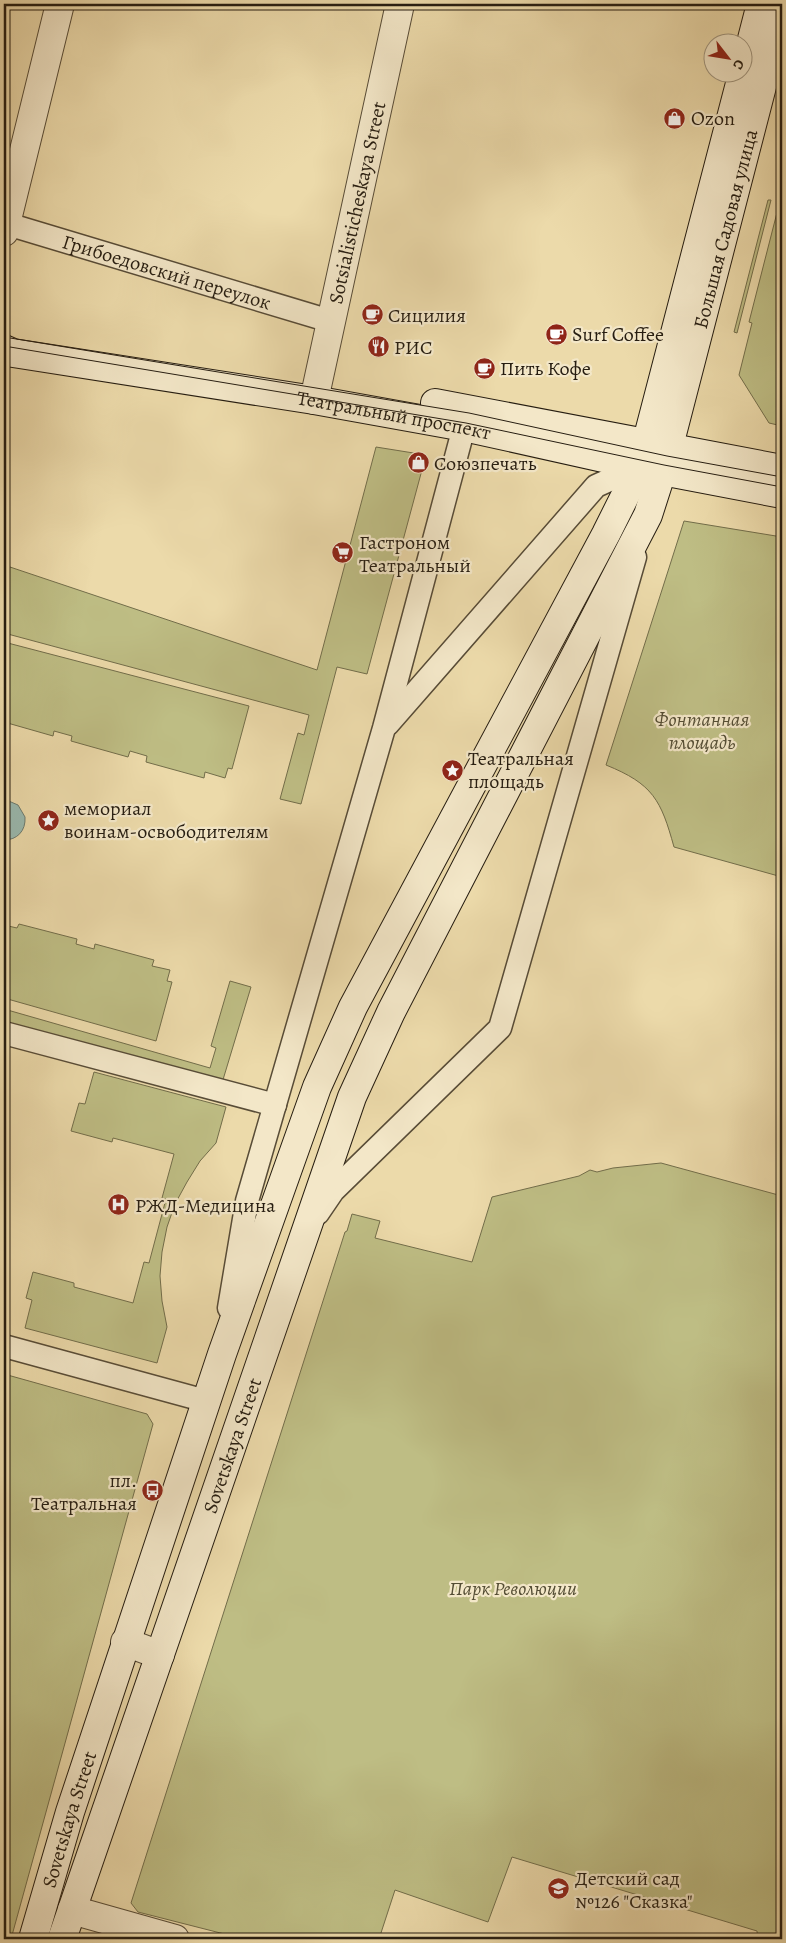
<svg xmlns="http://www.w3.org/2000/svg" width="786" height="1943" font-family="Alegreya,serif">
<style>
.green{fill:#bebd84;stroke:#726d4a}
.water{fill:#9abab0;stroke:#6c7b70}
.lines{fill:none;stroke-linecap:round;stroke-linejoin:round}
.minor-casing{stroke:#584c37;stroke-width:25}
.tertiary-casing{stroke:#584c37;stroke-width:30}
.secondary-casing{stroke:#261d11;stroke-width:30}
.minor{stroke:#f3e7c8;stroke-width:22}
.tertiary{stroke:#f3e7c8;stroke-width:28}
.secondary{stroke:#f3e7c8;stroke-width:28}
.tram{stroke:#261d11;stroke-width:1}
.labels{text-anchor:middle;stroke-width:4.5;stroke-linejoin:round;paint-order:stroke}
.poi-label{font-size:20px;fill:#261d11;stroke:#f3e7c8;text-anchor:start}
.street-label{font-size:20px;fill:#261d11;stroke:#f3e7c8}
.park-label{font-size:20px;font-style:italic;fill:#544d34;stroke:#f3e7c8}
</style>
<rect width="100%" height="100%" fill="#ecdaaa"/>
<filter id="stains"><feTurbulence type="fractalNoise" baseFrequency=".004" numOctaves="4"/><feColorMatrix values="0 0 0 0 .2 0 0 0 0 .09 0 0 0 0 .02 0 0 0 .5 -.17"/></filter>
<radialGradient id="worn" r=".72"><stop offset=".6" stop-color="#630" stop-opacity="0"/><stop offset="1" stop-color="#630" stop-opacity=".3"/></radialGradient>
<g class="green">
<path d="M 782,193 L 782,426 L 769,423 L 739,375 L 752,323 L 749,322 Z"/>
<path d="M 768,200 L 771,200 L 737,333 L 734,332 Z"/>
<path d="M 376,447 L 426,455 L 367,674 L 337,667 L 301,804 L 280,799 L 298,733 L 304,735 L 309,715 L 4,633 L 4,565 L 317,670 Z"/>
<path d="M 684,521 L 782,537 L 782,877 L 674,847 C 661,800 653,784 606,765 Z"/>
<path d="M 4,642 L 249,706 L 232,769 L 228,768 L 225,778 L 205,772 L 204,778 L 146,762 L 147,756 L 130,751 L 128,757 L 71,741 L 72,736 L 54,731 L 53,736 L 4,722 Z"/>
<path d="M 19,924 L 77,939 L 76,944 L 94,949 L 95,944 L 154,960 L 152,966 L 170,970 L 167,981 L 172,982 L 156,1041 L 4,998 L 4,925 L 17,928 Z"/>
<path d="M 230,981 L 251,987 L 222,1083 L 4,1023 L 4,1009 L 210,1068 L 216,1048 L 211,1046 Z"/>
<path d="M 94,1072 L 226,1107 L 216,1143 L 200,1161 L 187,1182 L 175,1204 L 167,1227 L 162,1252 L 160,1276 L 162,1301 L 167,1327 L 157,1363 L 25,1328 L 32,1300 L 26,1298 L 33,1272 L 74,1283 L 74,1287 L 133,1303 L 144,1262 L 149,1263 L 166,1199 L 162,1198 L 174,1154 L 113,1138 L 112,1142 L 71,1131 L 79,1103 L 85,1104 Z"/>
<path d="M 661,1163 L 782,1196 L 782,1939 L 758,1939 L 757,1931 L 512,1857 L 488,1922 L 395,1890 L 379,1939 L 244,1939 L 138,1912 L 131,1903 L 345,1232 L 347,1231 L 352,1214 L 380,1221 L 375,1238 L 472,1262 L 492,1197 L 579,1176 L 590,1170 L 597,1172 L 613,1168 Z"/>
<path d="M 4,1374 L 147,1414 L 153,1424 L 11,1939 L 4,1939 Z"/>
</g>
<path class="water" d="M 4,799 L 18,805 L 25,817 C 26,831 17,840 4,840 Z"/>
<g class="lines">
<defs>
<g id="minor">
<path id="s1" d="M 4,223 L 330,321"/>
<path d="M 388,724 L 596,486 L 640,466"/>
<path d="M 4,1033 L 275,1105"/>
<path d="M 318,1213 L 333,1191 L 500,1028 L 635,557"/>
<path d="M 229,1308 L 247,1201 L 384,728 L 464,427"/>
<path d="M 4,1346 L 206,1401"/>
</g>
<g id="tertiary">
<path d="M 4,232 L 60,4"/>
<path id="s2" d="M 314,400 L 400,4"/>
<path d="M 125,1642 L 160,1655"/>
<path d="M 72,1910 L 175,1939"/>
</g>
<g id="secondary">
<path d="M 744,70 L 761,4"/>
<path id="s3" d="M 4,349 L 13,353 L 314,400 L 464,427 L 662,471 L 782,494"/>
<path d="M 435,403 L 782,469"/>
<path id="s4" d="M 33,1939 L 70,1812 L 222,1354 L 317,1087 L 353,1007 L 606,534 L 640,466 L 643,456 L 743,72"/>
<path id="s5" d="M 62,1939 L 352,1097 L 391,1012 L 648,515 L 664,465 L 782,9"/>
</g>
</defs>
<use href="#minor" class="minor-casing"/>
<use href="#tertiary" class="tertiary-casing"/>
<use href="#secondary" class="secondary-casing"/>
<use href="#minor" class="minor"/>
<use href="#tertiary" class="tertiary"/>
<use href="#secondary" class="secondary"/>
<g class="tram">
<path d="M 4,337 L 469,413 L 667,456 L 782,477"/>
<path d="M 4,346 L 466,423 L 664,465 L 782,487"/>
</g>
</g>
<defs>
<symbol id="shop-disc" viewBox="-11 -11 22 22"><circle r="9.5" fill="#8f2418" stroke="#f3e7c8"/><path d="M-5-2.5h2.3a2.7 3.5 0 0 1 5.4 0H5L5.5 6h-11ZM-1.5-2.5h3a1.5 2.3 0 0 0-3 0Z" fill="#fff"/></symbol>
<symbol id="cafe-disc" viewBox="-11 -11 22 22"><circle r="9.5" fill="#8f2418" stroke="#f3e7c8"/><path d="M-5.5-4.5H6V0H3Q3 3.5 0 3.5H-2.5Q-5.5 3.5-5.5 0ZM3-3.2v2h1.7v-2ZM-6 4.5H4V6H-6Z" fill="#fff"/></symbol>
<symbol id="restaurant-disc" viewBox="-11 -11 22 22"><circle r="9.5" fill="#8f2418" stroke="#f3e7c8"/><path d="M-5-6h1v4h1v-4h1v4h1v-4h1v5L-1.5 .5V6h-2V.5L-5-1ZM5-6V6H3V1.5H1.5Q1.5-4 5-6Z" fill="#fff"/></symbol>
<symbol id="supermarket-disc" viewBox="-11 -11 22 22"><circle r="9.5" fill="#8f2418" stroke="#f3e7c8"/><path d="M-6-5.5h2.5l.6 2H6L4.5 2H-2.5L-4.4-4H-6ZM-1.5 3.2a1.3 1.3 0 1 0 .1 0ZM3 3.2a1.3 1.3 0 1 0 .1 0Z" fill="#fff"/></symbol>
<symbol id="sight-disc" viewBox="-11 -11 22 22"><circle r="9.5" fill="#8f2418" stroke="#f3e7c8"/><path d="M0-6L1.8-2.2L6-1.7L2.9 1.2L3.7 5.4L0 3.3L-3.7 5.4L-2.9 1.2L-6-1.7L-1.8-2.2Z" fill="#fff"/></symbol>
<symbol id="hospital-disc" viewBox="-11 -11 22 22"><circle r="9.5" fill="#8f2418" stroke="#f3e7c8"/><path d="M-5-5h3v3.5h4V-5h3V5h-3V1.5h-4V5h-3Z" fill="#fff"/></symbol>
<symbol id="bus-disc" viewBox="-11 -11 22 22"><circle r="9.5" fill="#8f2418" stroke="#f3e7c8"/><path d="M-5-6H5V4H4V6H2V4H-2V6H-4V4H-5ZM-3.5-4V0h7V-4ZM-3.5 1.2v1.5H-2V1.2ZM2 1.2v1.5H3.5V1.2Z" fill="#fff"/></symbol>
<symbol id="school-disc" viewBox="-11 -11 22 22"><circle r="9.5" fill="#8f2418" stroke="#f3e7c8"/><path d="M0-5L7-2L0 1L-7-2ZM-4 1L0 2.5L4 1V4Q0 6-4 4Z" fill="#fff"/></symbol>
</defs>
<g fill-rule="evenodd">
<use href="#shop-disc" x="662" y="106" width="25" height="25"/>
<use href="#cafe-disc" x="360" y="302" width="25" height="25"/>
<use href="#cafe-disc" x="544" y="322" width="25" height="25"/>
<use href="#restaurant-disc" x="366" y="334" width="25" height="25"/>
<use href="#cafe-disc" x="472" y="356" width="25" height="25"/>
<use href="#shop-disc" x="406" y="450" width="25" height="25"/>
<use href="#supermarket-disc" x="330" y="540" width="25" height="25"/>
<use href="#sight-disc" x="440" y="758" width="25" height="25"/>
<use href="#sight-disc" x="36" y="808" width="25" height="25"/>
<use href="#hospital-disc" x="106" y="1192" width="25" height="25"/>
<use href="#bus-disc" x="140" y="1478" width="25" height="25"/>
<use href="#school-disc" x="546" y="1876" width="25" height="25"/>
</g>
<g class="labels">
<g class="poi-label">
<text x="691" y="125">Ozon</text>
<text x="388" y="322">Сицилия</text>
<text x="572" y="341">Surf Coffee</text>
<text x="394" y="354">РИС</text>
<text x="500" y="375">Пить Кофе</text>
<text x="434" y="470">Союзпечать</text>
<text x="359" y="549">Гастроном<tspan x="359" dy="23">Театральный</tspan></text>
<text x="468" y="765">Театральная<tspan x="468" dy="23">площадь</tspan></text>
<text x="64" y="815">мемориал<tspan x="64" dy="23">воинам-освободителям</tspan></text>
<text x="135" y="1212">РЖД-Медицина</text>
<text x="137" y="1487" text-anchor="end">пл.<tspan x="137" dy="23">Театральная</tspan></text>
<text x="575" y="1885">Детский сад<tspan x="575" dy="23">№126 "Сказка"</tspan></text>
</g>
<g class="street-label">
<text dy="7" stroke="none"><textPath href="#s2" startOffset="202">Sotsialisticheskaya Street</textPath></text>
<text dy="7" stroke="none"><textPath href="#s5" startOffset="1840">Большая Садовая улица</textPath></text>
<text dy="7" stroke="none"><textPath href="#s1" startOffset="170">Грибоедовский переулок</textPath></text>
<text dy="7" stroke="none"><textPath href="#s3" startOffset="396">Театральный проспект</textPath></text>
<text dy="7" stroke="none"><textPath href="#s5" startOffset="522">Sovetskaya Street</textPath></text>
<text dy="7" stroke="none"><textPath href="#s4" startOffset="125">Sovetskaya Street</textPath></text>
</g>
<g class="park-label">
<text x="702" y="726">Фонтанная<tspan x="702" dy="23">площадь</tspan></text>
<text x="513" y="1595">Парк Революции</text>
</g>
</g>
<rect width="786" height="1943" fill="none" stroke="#ecdaaa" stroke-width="20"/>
<rect x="5" y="5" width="776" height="1933" fill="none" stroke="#261d11" stroke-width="2.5"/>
<rect x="10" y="10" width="766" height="1923" fill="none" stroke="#261d11"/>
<g transform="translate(728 58) rotate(121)"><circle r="24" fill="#f3e7c8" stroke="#a1967f"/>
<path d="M0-4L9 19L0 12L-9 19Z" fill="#8f2418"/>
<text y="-8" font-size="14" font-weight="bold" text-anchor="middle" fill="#261d11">С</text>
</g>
<rect width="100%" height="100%" filter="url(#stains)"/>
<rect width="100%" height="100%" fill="url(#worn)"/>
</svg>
